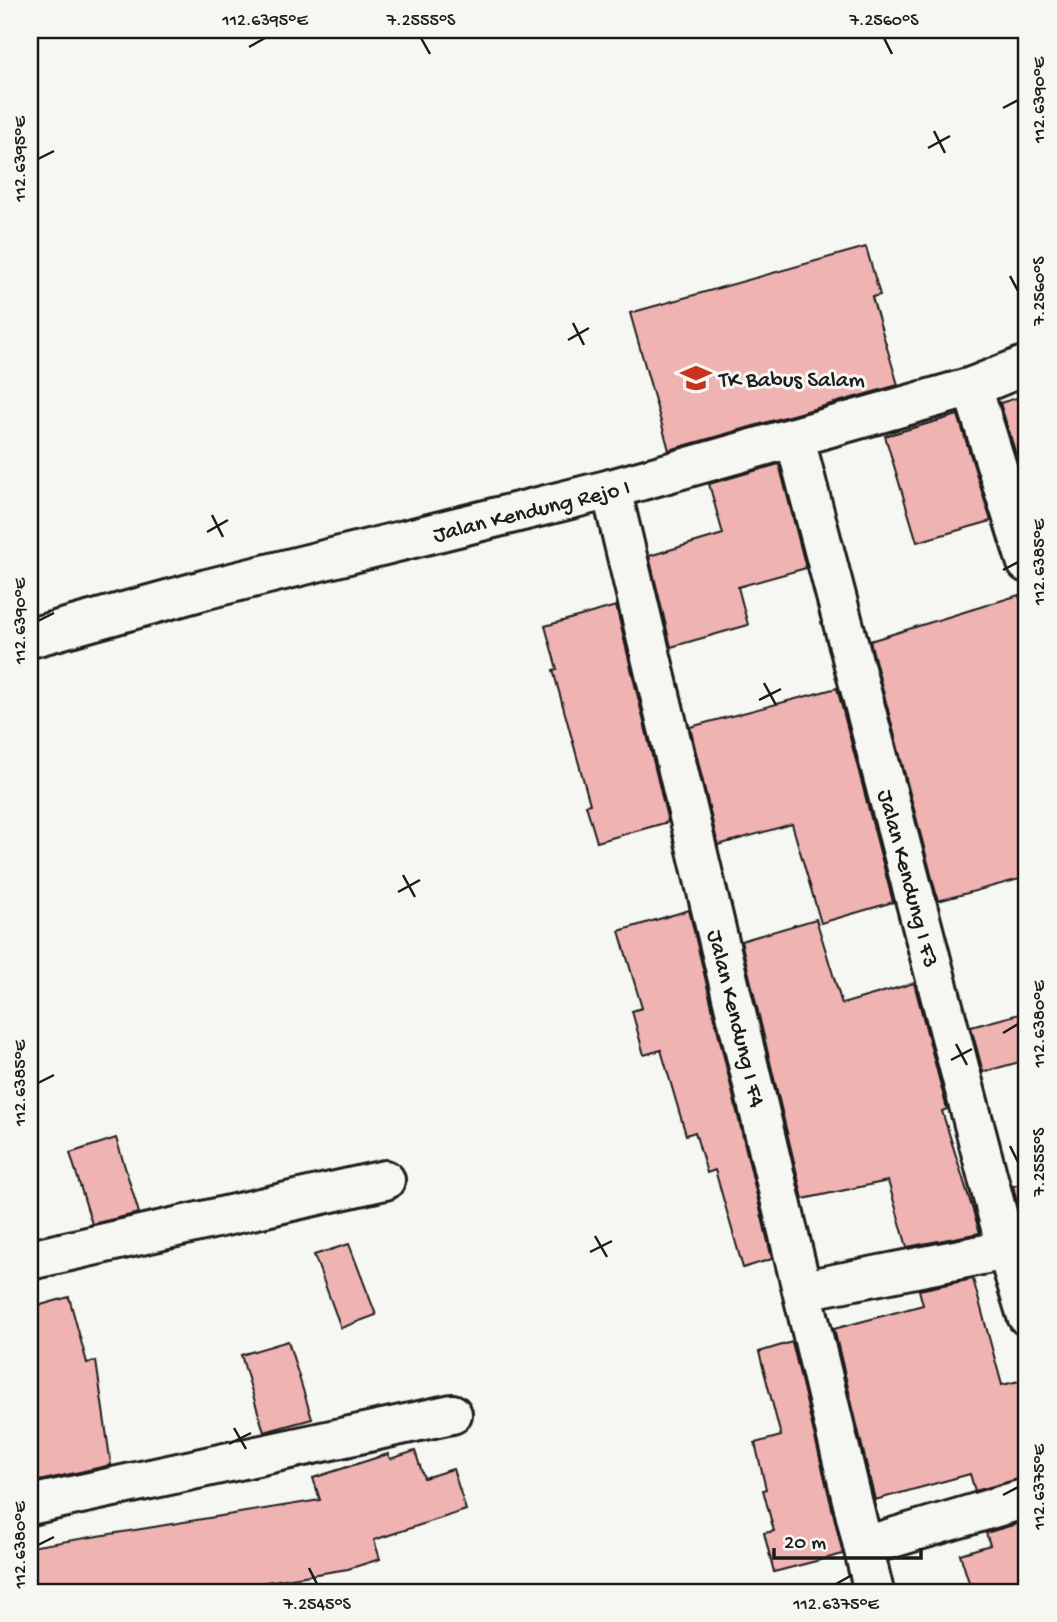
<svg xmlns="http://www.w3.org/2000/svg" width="1057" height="1622" font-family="'Gochi Hand',sans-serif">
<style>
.building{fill:#efb3b2;stroke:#1c1c1c;stroke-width:2}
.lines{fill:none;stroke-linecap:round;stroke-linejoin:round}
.street-casing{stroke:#1c1c1c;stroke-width:44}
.street{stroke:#f6f6f2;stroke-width:38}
.ticks{fill:none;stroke:#1c1c1c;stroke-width:2.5}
.labels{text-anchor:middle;stroke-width:6;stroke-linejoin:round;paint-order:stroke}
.poi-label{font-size:23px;fill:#1c1c1c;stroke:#f6f6f2;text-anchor:start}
.street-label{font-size:23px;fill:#1c1c1c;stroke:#f6f6f2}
.neatline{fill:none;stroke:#1c1c1c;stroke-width:2.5}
.ticks-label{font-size:18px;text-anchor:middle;fill:#1c1c1c}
</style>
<rect width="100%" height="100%" fill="#f6f6f2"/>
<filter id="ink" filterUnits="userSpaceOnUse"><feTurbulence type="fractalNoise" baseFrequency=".0143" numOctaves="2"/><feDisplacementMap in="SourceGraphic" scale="14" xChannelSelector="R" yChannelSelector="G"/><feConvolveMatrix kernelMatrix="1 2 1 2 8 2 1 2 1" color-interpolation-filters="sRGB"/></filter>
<g filter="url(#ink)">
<g class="building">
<path d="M 866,247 L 880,295 L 872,297 L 898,385 L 669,450 L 630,313 Z"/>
<path d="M 1027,395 L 1027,485 L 1026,486 L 1000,403 Z"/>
<path d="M 958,415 L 991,521 L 917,542 L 885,436 Z"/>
<path d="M 779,464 L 806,568 L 738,587 L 748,625 L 671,647 L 649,556 L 723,534 L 709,484 Z"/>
<path d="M 1019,595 L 1027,623 L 1027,877 L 938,901 L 870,641 Z"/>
<path d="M 616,606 L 668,822 L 597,842 L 586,805 L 590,804 L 553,670 L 557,669 L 545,626 Z"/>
<path d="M 837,688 L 893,902 L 821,923 L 792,824 L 718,845 L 690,727 Z"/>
<path d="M 689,910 L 772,1259 L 743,1268 L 715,1170 L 707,1173 L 695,1132 L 686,1135 L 661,1050 L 644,1055 L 632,1011 L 642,1008 L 619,931 Z"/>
<path d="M 816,919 L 842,1004 L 914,983 L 947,1109 L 942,1111 L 980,1233 L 907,1247 L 888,1181 L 803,1199 L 741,941 Z"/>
<path d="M 1027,1012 L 1027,1060 L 983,1072 L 971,1027 Z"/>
<path d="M 116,1138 L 139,1213 L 92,1224 L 70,1153 Z"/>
<path d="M 1027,1182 L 1027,1224 L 1023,1225 L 1013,1186 Z"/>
<path d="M 349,1244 L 376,1315 L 341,1328 L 314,1255 Z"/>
<path d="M 973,1279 L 1002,1385 L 1019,1381 L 1027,1413 L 1027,1477 L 975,1491 L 970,1474 L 875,1500 L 834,1329 L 923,1305 L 919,1290 Z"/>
<path d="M 69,1297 L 87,1363 L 96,1361 L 111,1465 L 30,1483 L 30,1308 Z"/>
<path d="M 288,1341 L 312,1419 L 264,1432 L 241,1355 Z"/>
<path d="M 792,1342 L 843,1554 L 774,1572 L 764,1533 L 774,1531 L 763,1490 L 766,1489 L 755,1443 L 781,1436 L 759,1352 Z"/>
<path d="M 415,1451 L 424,1478 L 453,1469 L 466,1510 L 374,1540 L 380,1559 L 348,1569 L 229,1588 L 230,1592 L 30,1592 L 30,1547 L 320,1500 L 313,1478 L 388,1454 L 390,1459 Z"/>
<path d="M 1027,1521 L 1027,1592 L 972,1592 L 960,1554 L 990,1545 L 986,1533 Z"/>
</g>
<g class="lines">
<defs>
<g id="street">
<path d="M 972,387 L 1027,563"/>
<path d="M 795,439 L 1007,1251 L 1027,1316"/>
<path d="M 611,489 L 874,1592"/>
<path d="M 30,638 L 207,589 L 611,489 L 972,387 L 1027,365"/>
<path d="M 30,1260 L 385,1180"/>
<path d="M 804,1290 L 1027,1246"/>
<path d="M 30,1505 L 452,1414"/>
<path d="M 865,1546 L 1027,1498"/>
</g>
</defs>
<use href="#street" class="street-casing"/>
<use href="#street" class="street"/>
</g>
</g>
<path class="ticks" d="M 421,38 L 430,54M 884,38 L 892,54M 249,47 L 265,38M 1003,108 L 1018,100M 934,131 L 945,153M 928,148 L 950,136M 38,159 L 54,151M 1010,276 L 1018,291M 573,323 L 584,345M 568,340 L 589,328M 212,515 L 223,537M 207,532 L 228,520M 1003,570 L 1018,562M 38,621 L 54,613M 764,683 L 776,705M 759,700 L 781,689M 403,875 L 415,897M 398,892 L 420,880M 1003,1033 L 1018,1024M 956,1044 L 967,1065M 951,1060 L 972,1049M 38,1083 L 54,1075M 1010,1146 L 1018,1162M 595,1236 L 607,1257M 590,1252 L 612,1241M 234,1428 L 246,1449M 229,1444 L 251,1433M 1003,1495 L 1018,1487M 38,1545 L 54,1537M 309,1568 L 317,1584M 836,1584 L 852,1575"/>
<defs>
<symbol id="school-bare" viewBox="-9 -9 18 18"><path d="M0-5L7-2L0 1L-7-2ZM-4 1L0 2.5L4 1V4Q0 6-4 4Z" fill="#c8321e" stroke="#f6f6f2" stroke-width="2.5" paint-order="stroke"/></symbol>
</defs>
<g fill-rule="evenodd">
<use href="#school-bare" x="674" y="356" width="44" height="44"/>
</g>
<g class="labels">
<g class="poi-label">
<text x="719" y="386">TK Babus Salam</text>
</g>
<g class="street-label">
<text transform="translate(531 509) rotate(-14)" y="8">Jalan Kendung Rejo I</text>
<text transform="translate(910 878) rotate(75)" y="8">Jalan Kendung I F3</text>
<text transform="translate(738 1018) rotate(76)" y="8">Jalan Kendung I F4</text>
</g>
</g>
<rect width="1057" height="1622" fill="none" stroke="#f6f6f2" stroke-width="77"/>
<path d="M774 1548v10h147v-10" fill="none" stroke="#1c1c1c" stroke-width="3.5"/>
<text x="784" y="1548" font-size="21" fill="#1c1c1c" stroke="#f6f6f2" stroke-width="5" paint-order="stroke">20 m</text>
<rect x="38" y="38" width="980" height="1546" class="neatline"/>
<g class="ticks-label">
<text x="265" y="25">112.6395°E</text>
<text x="421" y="25">7.2555°S</text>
<text x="884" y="25">7.2560°S</text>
<text transform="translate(1038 100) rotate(-90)" y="6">112.6390°E</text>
<text transform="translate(19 159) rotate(-90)" y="6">112.6395°E</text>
<text transform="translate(1038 291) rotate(-90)" y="6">7.2560°S</text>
<text transform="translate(1038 562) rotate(-90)" y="6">112.6385°E</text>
<text transform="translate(19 621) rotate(-90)" y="6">112.6390°E</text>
<text transform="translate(1038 1024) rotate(-90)" y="6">112.6380°E</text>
<text transform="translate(19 1083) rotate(-90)" y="6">112.6385°E</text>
<text transform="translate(1038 1162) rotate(-90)" y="6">7.2555°S</text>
<text transform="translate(1038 1487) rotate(-90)" y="6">112.6375°E</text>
<text transform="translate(19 1545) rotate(-90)" y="6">112.6380°E</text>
<text x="317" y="1609">7.2545°S</text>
<text x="836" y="1609">112.6375°E</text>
</g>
</svg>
